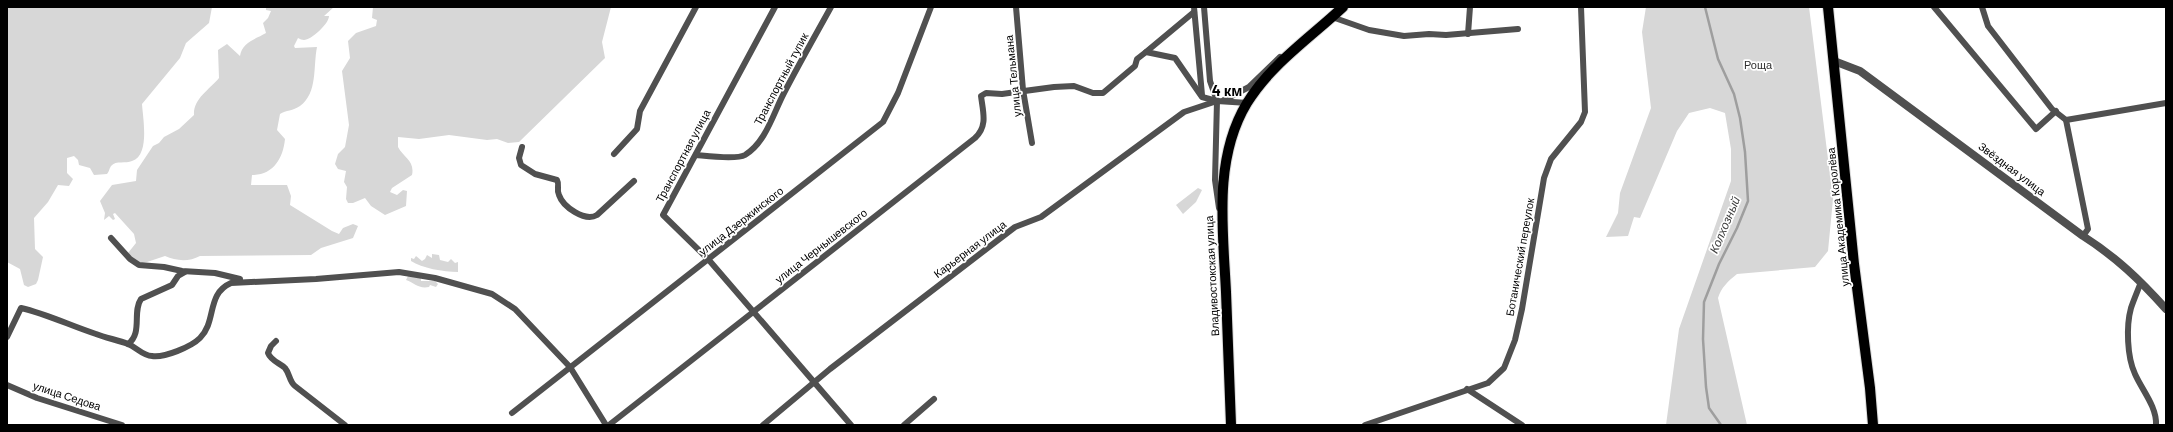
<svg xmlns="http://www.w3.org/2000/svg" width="2173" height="432" font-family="Barlow,sans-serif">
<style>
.green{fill:#d7d7d7}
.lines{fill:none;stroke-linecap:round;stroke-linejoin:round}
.stream{stroke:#9e9e9e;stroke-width:2.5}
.primary-casing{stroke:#dbdbdb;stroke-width:12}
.minor{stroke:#505050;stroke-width:6}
.tertiary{stroke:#505050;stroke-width:8}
.primary{stroke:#000;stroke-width:10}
.labels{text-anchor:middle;stroke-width:3.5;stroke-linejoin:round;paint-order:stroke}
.park-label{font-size:11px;fill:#2e2e2e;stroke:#fff}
.street-label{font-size:11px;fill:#000;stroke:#fff}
.water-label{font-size:12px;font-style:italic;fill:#3f3f3f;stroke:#fff}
.district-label{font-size:15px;font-weight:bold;fill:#000;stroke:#fff}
</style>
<rect width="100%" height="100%" fill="#fff"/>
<g class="green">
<path d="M 7,7 L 212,7 L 209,23 L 186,43 L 180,58 L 142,104 C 143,119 150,155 132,161 C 126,164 116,160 111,166 C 109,169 109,172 107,174 L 94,175 L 90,168 L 79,165 L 78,160 L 74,156 L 67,158 L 67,173 L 73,179 L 69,186 L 58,185 L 48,202 L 34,218 L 35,249 L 43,257 L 38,280 L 36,284 L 28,287 L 24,285 L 20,269 L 7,262 Z"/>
<path d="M 266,7 L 334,7 L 324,16 L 329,16 C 329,24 311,40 304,40 C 302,40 300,39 298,38 L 294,46 L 295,48 L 317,47 C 313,66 318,93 300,106 C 293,111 286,110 280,114 L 277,130 L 285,139 C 283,159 273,175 252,175 L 251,185 L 287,185 L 291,196 L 290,205 L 332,231 L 339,234 L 343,228 L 353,224 L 358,226 L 353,238 L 321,248 L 311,255 L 200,256 C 189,262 176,261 165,256 L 147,262 L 135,263 L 128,253 L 136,243 L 134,234 L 115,213 L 113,214 L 115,219 L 113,220 L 109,216 L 104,220 L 105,213 L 100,201 L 112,185 L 136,181 L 137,170 L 153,146 L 159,143 L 164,137 L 179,129 L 194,115 C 193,99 209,90 219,78 L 218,50 L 227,44 L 240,56 C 242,42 256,39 266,33 L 263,23 L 268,18 L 271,11 L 266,10 Z"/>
<path d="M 373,7 L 611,7 L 602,42 L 605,58 L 519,142 L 508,143 L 497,139 L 487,140 L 449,135 L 419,139 L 398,137 L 398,147 C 404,158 415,161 412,175 L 392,188 L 390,192 L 397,195 L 403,190 L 407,191 L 406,206 L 385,215 L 371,206 L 365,198 L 353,203 L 348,203 L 346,199 L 347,187 L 344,182 L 346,171 L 338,169 L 335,164 L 338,154 L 345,147 L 349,125 L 342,71 L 350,58 L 348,41 L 356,33 L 376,26 L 377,20 L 372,18 Z"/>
<path d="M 1646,7 L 1809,7 L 1833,199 L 1828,251 L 1815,267 L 1737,274 C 1728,281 1721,288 1718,298 L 1747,425 L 1666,425 L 1679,329 L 1731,181 L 1731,149 L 1725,113 L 1710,108 L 1689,113 L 1677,131 L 1640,218 L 1634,217 L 1628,236 L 1606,237 L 1618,213 L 1620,193 L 1651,108 L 1642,32 Z"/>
<path d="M 1198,188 L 1202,190 L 1196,202 L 1183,214 L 1176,205 Z"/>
<path d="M 432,254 L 439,255 L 440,260 L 448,262 L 451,259 L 455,263 L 458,262 L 458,272 C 443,272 422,268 411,261 L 411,258 L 414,259 L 416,256 L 422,261 L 425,259 L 427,255 L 432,258 Z"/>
<path d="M 408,276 L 421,278 L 421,281 L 435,281 L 438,284 L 436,287 L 430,285 L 429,287 C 418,289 415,283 406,280 Z"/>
</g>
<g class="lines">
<path class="stream" d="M 1705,7 L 1718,59 L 1734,94 L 1740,118 L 1745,152 L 1748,201 L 1737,228 L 1719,264 L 1704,302 L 1703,339 L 1706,387 L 1709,408 L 1721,425"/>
<defs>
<g id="primary">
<path d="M 1828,7 L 1854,264 L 1870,388 L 1873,425"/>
<path d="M 1231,425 C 1229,381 1228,336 1226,292 C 1223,230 1213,159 1247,103 C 1271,64 1310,38 1343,7"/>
</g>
</defs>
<use href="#primary" class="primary-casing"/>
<g class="minor">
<path d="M 775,7 L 663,215 L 708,259 L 851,425"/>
<path d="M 1016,7 L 1023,90 L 1032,143"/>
<path d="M 1194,7 L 1202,95"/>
<path d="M 1204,7 L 1210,81 L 1217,101 L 1215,180 L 1219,208"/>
<path d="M 1934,7 L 2036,129 L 2056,111"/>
<path d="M 1982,7 L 1988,26 L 2052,109 L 2066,120 L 2088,229 L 2083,236"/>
<path d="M 1332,17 L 1369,30 L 1404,36 L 1429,34 L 1446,35 L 1518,29"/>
<path d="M 1468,34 L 1470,7"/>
<path d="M 1146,52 L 1194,12"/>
<path d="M 1224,100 L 1249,87 L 1280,57"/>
<path d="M 2066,120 L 2166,103"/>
<path d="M 522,147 L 519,158 L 521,165 L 535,174 L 557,180 C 560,185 556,189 559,195 C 563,207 585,222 597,215 L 634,181"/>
<path d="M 614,154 L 637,129 L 640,111 L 696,7"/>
<path d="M 696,155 C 707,156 736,160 745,155 C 766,142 773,114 784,93 C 799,64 815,36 831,7"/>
<path d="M 111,238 L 130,259 L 139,265 L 164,267 L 182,271 L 215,273 L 240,279"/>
<path d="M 2141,282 C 2138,290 2134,299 2131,308 C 2126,326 2127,357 2135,374 C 2142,390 2157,407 2156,425"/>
<path d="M 7,337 L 21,308 C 47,314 71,326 96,334 C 106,338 118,340 128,344 C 136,347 143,356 152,356 C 164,358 191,347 200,338 C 217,321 206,294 231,283 L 316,279 L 399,272 L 435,278 L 492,294 L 515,309 L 570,367 L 606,425"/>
<path d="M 276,341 L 271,346 L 268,353 C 271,361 280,363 285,368 C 290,374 289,381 295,386 L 345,425"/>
<path d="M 128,344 C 143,333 132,312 141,299 L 172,285 L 178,276 L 185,272"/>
<path d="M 7,385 L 37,398 L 122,425"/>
<path d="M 1467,389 L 1522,425"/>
<path d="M 512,413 L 883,122 L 898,93 L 931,7"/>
<path d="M 609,425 L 975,138 C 988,126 983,112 981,96 L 986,93 L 1002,94 L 1054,87 L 1074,86 L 1093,93 L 1103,93 L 1135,66 L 1137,59 L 1146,52 L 1175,58 L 1202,97 L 1217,101"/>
<path d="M 763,425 L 830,369 L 1015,227 L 1041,217 L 1184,112 L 1217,101 L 1248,103"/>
<path d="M 904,425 L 934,399"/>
<path d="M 1365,425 L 1488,383 L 1504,368 L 1515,340 L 1522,309 L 1544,178 L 1551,159 L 1581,122 L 1585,112 L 1581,7"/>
</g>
<path class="tertiary" d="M 1834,61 L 1860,71 L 2083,236 C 2116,257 2140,280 2166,309"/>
<use href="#primary" class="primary"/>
</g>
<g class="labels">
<g class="park-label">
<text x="1758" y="69">Роща</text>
</g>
<g class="street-label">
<text transform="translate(1013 76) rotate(-96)" y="4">улица Тельмана</text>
<text transform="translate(781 79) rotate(-62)" y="4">Транспортный тупик</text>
<text transform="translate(683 156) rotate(-62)" y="4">Транспортная улица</text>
<text transform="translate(2012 169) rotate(37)" y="4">Звёздная улица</text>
<text transform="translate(1838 217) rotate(-96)" y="4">улица Академика Королёва</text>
<text transform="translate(741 221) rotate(-38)" y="4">улица Дзержинского</text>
<text transform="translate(821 246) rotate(-38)" y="4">улица Чернышевского</text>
<text transform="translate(970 249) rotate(-37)" y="4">Карьерная улица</text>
<text transform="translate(1520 257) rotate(-80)" y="4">Ботанический переулок</text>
<text transform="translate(1212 276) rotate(-93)" y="4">Владивостокская улица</text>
<text transform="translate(67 396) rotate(18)" y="4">улица Седова</text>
</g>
<g class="water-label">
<text transform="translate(1725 225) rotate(-67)" y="4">Колхозный</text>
</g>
<g class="district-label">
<text x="1227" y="96">4 км</text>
</g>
</g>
<rect width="2173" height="432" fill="none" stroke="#000000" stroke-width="16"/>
</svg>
